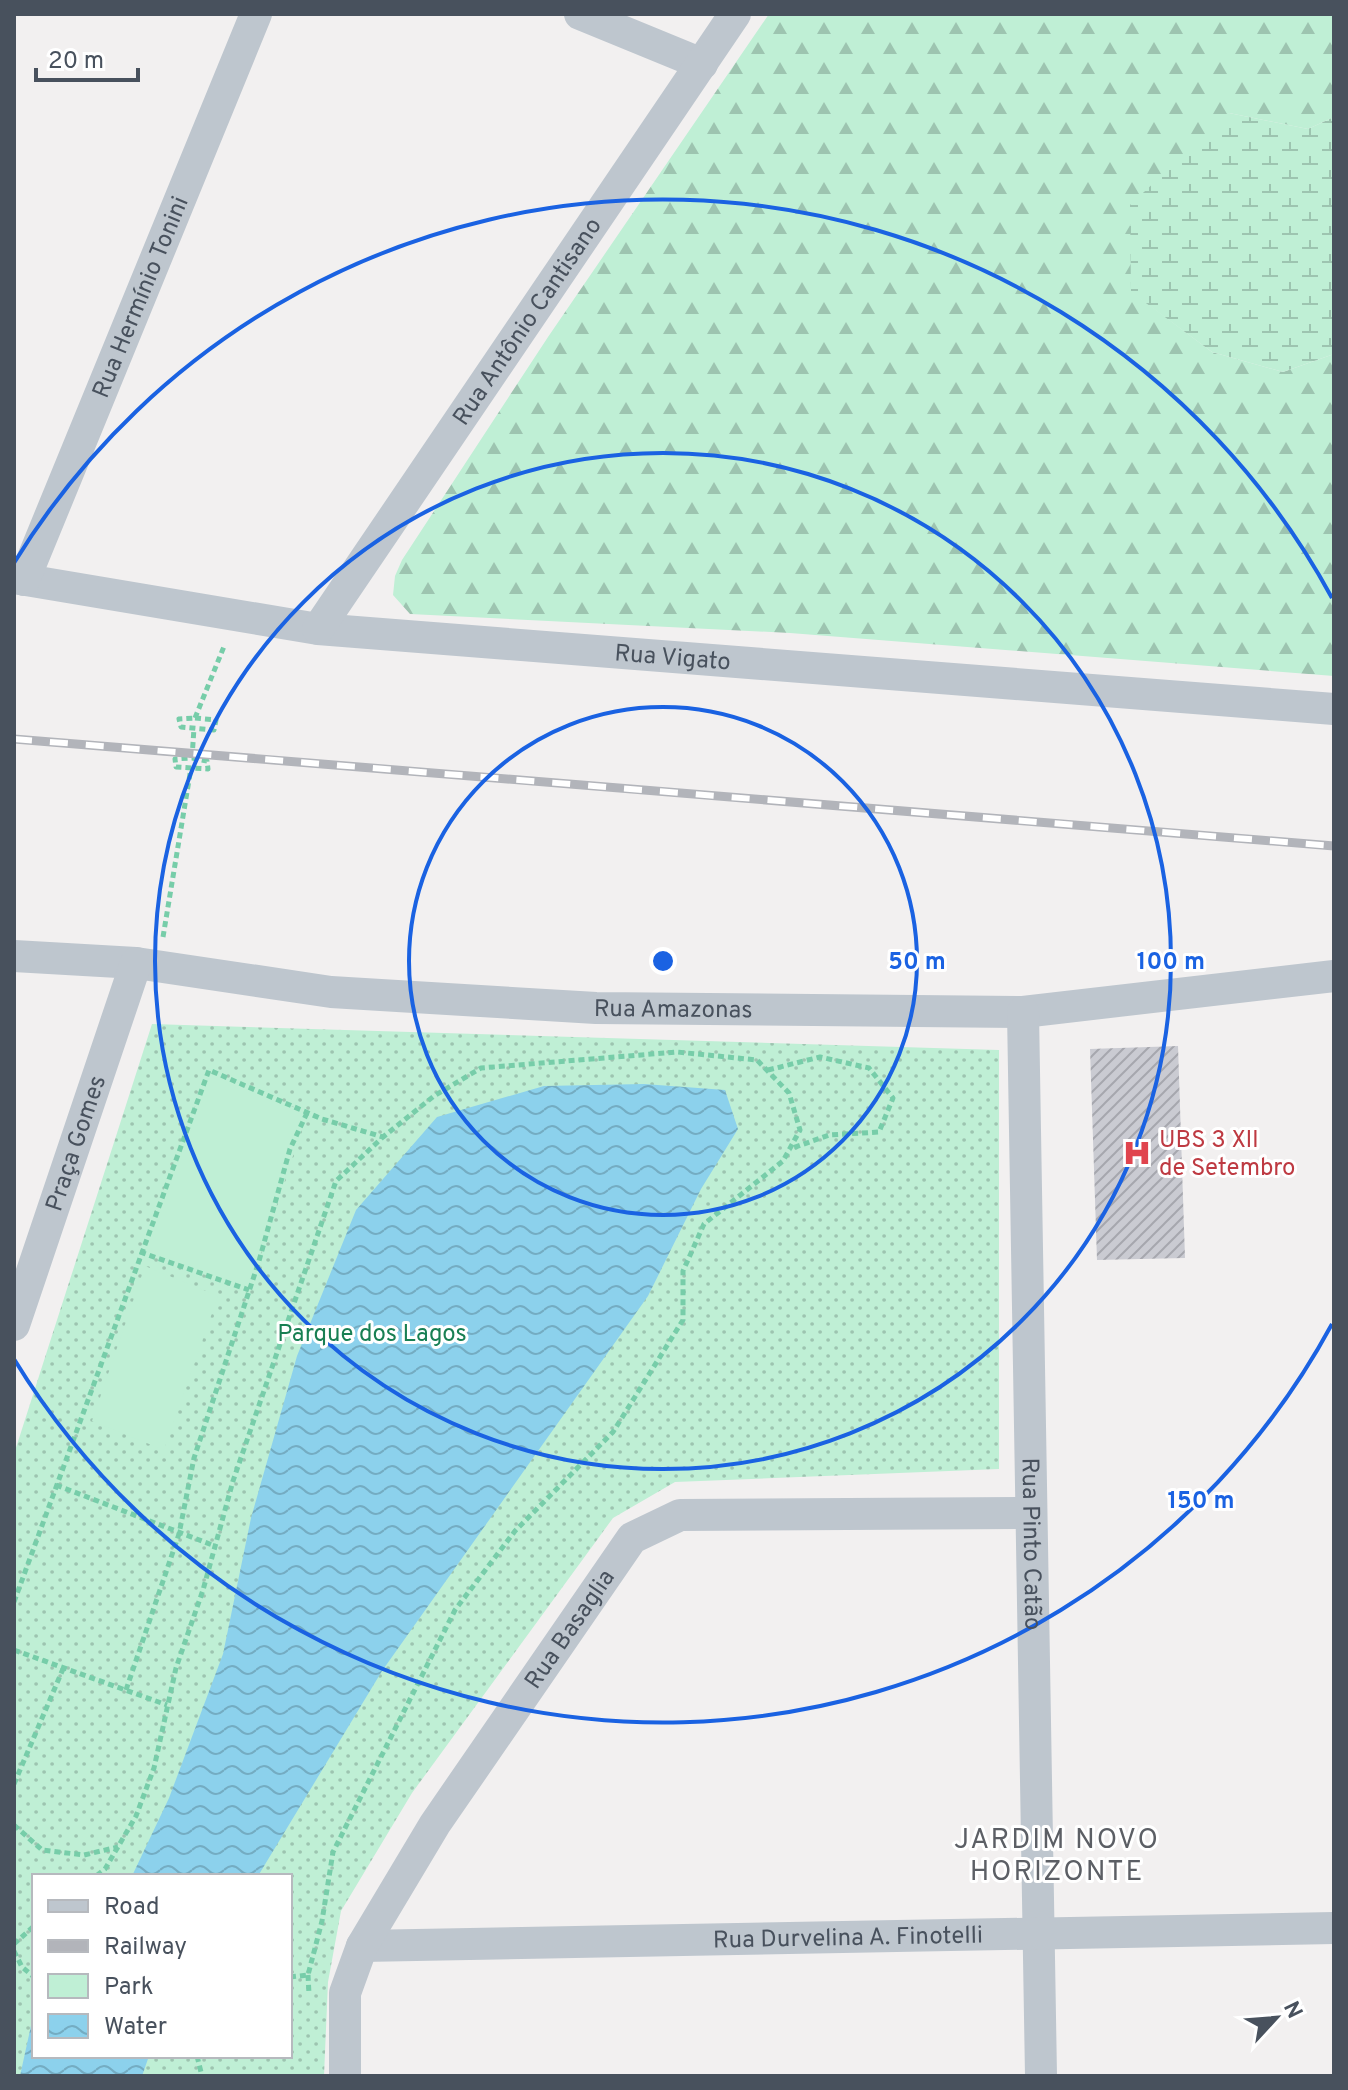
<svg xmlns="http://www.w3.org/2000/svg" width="1348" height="2090" font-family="Overpass,sans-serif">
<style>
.green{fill:url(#green-dots);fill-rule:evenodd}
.forest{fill:url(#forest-firs)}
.wetland{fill:url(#wetland-marsh)}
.pitch{fill:#bfefd5}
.water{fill:url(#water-waves)}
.building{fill:url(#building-hatch)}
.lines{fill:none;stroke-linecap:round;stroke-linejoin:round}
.path{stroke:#77cda9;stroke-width:5;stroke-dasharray:6 4;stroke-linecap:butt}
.minor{stroke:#bec6ce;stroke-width:32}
.rail-casing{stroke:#b2b4ba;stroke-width:9}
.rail{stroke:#fff;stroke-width:6;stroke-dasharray:18;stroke-linecap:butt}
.ring{fill:none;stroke:#1a62e2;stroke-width:4}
.labels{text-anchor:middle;stroke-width:6;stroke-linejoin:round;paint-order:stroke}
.street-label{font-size:24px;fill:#48515d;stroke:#fff}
.health-label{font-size:24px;fill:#be3a42;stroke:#fff;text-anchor:start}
.park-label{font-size:24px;fill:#187f53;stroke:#fff}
.quarter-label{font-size:28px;letter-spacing:2px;fill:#5c5f65;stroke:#fff}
.centre{fill:#1a62e2;stroke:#fff;stroke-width:4}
.ring-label{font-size:24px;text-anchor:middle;font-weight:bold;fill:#1a62e2;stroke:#fff;stroke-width:6;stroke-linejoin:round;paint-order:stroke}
</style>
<defs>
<pattern id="green-dots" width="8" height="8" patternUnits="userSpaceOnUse" patternTransform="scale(2)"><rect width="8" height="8" fill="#bfefd5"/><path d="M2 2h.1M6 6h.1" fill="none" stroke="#9dc4b0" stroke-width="1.8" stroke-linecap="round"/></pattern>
<pattern id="forest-firs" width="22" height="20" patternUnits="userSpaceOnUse" patternTransform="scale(2)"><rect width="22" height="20" fill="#bfefd5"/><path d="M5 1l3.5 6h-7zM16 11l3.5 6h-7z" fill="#9dc4b0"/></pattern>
<pattern id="wetland-marsh" width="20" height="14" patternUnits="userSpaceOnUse" patternTransform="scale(2)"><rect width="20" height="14" fill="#bfefd5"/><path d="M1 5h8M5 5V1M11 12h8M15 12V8" fill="none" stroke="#9dc4b0"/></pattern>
<pattern id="water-waves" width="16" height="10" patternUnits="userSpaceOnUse" patternTransform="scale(2)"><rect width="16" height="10" fill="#8cd1ec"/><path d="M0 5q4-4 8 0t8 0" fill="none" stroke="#74acc2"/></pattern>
<pattern id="building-hatch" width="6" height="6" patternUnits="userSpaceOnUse" patternTransform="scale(2)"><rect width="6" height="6" fill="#cacbd2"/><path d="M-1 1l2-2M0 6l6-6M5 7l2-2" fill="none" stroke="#a6a7ae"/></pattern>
</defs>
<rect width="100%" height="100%" fill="#f2f0f0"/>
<path class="green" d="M 152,1024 L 999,1050 L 999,1469 L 675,1482 L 613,1518 L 412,1793 L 341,1911 L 328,1982 L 324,2076 L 14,2076 L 14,1454 ZM 34,1876 L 290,1876 L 290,2056 L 34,2056 Z"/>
<path class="forest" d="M 769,14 L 1334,14 L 1334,117 L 1308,129 L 1229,113 L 1132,292 L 1212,352 L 1283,372 L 1334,354 L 1334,676 L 790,633 L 410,614 L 393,595 L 395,576 L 402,560 L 548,337 Z"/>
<path class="wetland" d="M 1229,113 L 1308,129 L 1334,117 L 1334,354 L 1283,372 L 1212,352 L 1131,292 L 1130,205 Z"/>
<g class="pitch">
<path d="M 209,1070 L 307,1113 L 249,1290 L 140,1252 Z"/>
<path d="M 145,1266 L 218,1296 L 164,1450 L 92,1421 Z"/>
</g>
<g class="water">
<path d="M 644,1084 L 725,1090 L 738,1129 L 701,1189 L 648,1296 L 382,1671 L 258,1876 L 132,1876 L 169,1798 L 223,1654 L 251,1518 L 297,1356 L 356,1210 L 437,1117 L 544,1086 Z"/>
<path d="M 34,2012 L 34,2056 L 149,2056 L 142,2076 L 20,2076 Z"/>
</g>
<path class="building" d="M 1178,1046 L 1185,1258 L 1097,1260 L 1090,1049 Z"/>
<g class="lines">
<g class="path">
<path d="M 195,718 L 225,644"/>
<path d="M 195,718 L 216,720 L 214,730 L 181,727 L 179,719 Z"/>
<path d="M 192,758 L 207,761 L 208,769 L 176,767 L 175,759 Z"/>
<path d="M 192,758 L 194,728"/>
<path d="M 163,937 L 191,768"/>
<path d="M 768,1070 L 820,1057 L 869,1068 L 893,1098 L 879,1132 L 829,1135 L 790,1149"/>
<path d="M 140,1252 L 249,1290"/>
<path d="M 56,1485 L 215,1546"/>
<path d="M 14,1602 L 209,1070 L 322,1119 L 383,1137 L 336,1181 L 233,1481 L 203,1590 L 176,1668 L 154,1768 L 136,1816 L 105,1869 L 96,1876"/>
<path d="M 14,1650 L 167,1705"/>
<path d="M 126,1690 L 179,1534 L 194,1458 L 259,1261 L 290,1149 L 307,1113"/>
<path d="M 14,1784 L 63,1669"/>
<path d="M 14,1825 L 42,1850 L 84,1855 L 118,1847"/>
<path d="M 14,1944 L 34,1926"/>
<path d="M 14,1951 L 22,1967 L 34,1977"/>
<path d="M 308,1975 L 309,1994"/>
<path d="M 290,1977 L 308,1975 L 322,1921 L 333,1852 L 455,1610 L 515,1531 L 613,1432 L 683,1320 L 683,1271 L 704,1224 L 783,1161 L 800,1130 L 789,1093 L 757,1060 L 677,1052 L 481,1068 L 434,1096 L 383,1137"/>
<path d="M 197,2056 L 202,2076"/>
</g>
<g class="minor">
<path d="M 580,14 L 702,64"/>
<path id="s1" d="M 14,578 L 318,629 L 1334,709"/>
<path id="s2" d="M 24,580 L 256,14"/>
<path id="s3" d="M 318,629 L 735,14"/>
<path id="s4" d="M 14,956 L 136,963 L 331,992 L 596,1008 L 1023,1012 L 1334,976"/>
<path id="s5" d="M 1023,1012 L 1041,2076"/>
<path id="s6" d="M 14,1325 L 136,963"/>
<path id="s7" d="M 362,1946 L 1334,1928"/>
<path id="s8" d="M 345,2076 L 345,1993 L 362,1946 L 435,1824 L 632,1538 L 680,1515 L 1030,1513"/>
</g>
<defs>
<path id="rail" d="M 14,739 L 1334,846"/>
</defs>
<use href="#rail" class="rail-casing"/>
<use href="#rail" class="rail"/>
</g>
<g class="ring">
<circle cx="663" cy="961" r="254"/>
<circle cx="663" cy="961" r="508"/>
<path d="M1332 1324A761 761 0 0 1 14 1359M14 563A761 761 0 0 1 1332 598"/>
</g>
<defs>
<symbol id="hospital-bare" viewBox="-9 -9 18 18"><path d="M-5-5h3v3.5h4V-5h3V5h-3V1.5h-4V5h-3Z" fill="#e0444e" stroke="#fff" stroke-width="2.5" paint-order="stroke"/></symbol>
</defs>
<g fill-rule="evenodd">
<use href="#hospital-bare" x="1117" y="1133" width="40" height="40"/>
</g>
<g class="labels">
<g class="street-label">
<text dy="8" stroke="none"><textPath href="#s2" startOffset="306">Rua Hermínio Tonini</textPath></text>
<text dy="8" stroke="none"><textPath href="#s3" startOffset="372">Rua Antônio Cantisano</textPath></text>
<text dy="8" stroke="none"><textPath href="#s1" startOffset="664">Rua Vigato</textPath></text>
<text dy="8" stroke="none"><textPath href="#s4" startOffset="662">Rua Amazonas</textPath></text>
<text dy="8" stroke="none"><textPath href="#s6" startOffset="192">Praça Gomes</textPath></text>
<text dy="8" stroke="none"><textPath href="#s5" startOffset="532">Rua Pinto Catão</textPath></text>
<text dy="8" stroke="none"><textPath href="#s8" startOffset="512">Rua Basaglia</textPath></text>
<text dy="8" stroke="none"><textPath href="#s7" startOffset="486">Rua Durvelina A. Finotelli</textPath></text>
</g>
<g class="health-label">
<text x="1159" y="1147">UBS 3 XII<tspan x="1159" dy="28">de Setembro</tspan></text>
</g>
<g class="park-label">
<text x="372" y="1341">Parque dos Lagos</text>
</g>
<g class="quarter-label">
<text x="1057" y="1848">JARDIM NOVO<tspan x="1057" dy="32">HORIZONTE</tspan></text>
</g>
</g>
<circle cx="663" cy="961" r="12" class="centre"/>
<g class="ring-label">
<text x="917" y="969">50 m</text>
<text x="1171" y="969">100 m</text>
<text x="1201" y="1508">150 m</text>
</g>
<rect width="1348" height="2090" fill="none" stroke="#48515d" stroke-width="32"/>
<rect x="32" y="1874" width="260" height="184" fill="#ffffff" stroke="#b6b9be" stroke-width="2"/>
<rect x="48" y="1900" width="40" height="12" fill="#bec6ce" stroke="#b6b9be" stroke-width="2"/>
<text x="104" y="1914" font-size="24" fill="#48515d">Road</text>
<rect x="48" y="1940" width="40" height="12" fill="#b2b4ba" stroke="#b6b9be" stroke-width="2"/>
<text x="104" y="1954" font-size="24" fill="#48515d">Railway</text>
<rect x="48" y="1974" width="40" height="24" fill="#bfefd5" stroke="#b6b9be" stroke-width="2"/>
<text x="104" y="1994" font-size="24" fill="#48515d">Park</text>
<rect x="48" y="2014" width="40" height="24" fill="url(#water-waves)" stroke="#b6b9be" stroke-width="2"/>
<text x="104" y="2034" font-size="24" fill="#48515d">Water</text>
<g transform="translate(1276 2018) rotate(64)" stroke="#ffffff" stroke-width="6" paint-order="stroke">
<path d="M0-6L14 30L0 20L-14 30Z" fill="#48515d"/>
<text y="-12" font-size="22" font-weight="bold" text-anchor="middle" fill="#48515d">N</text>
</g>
<path d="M36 68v12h102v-12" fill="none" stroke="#48515d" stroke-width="4"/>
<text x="48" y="68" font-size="24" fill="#48515d" stroke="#ffffff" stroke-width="6" paint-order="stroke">20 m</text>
</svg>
